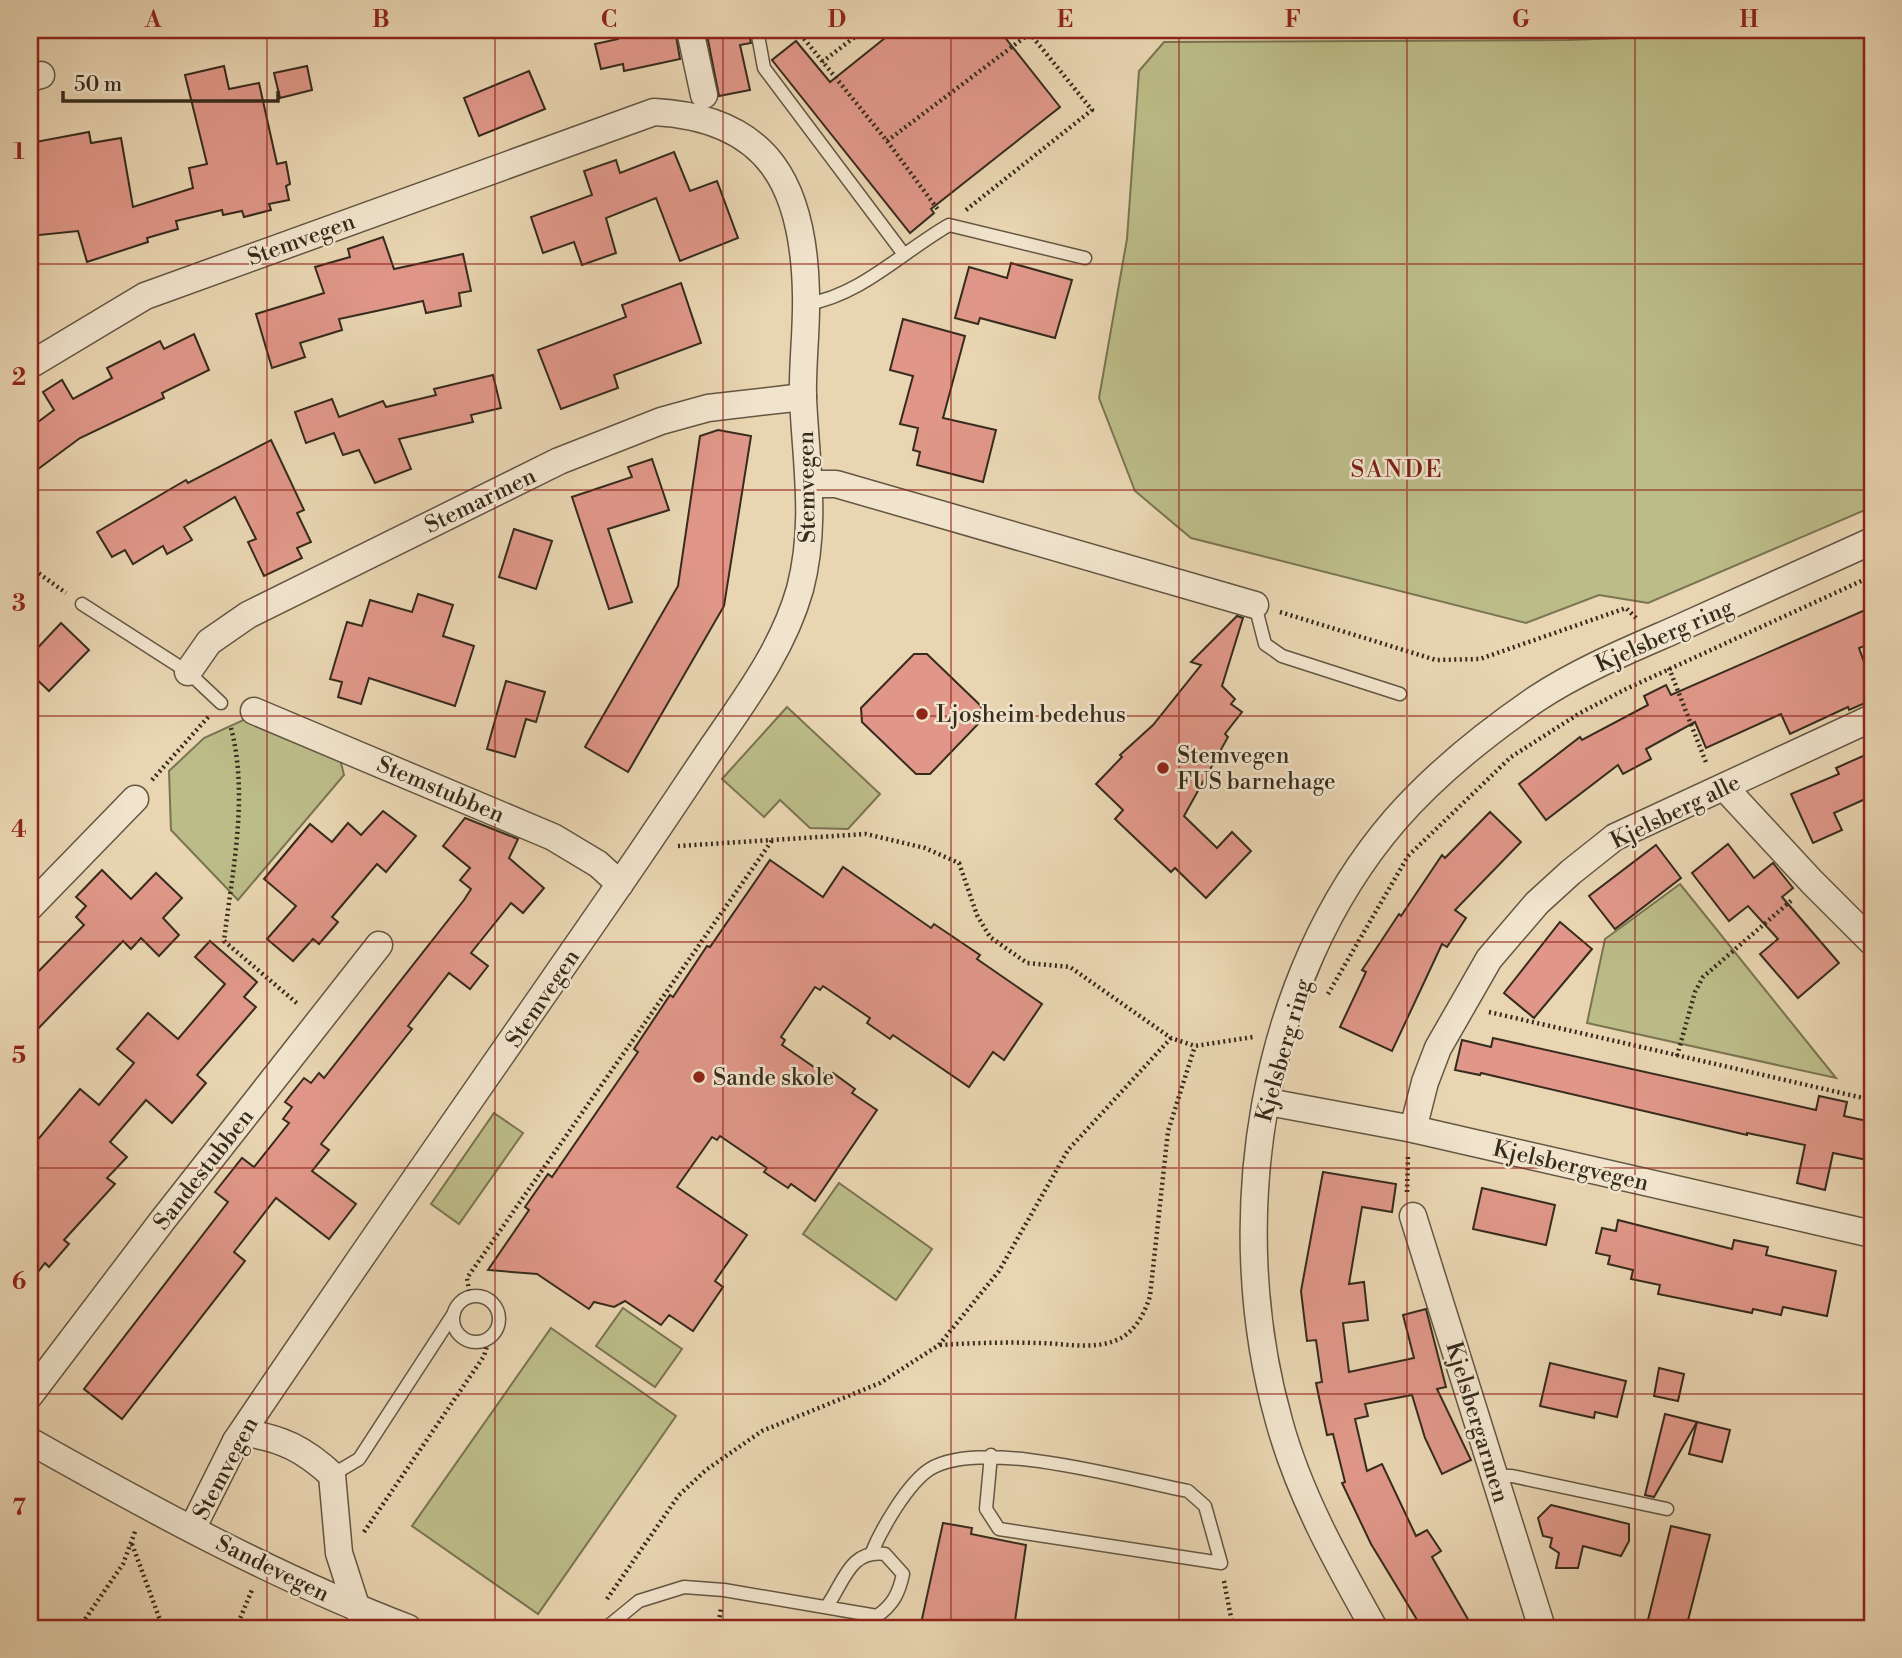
<svg xmlns="http://www.w3.org/2000/svg" width="1902" height="1658" font-family="'Libre Bodoni',serif">
<style>
.green{fill:#bcbc88;stroke:#797452;stroke-width:2}
.building{fill:#e09789;stroke:#362b1c;stroke-width:2}
.lines{fill:none;stroke-linecap:round;stroke-linejoin:round}
.service-casing{stroke:#635642;stroke-width:15}
.minor-casing{stroke:#635642;stroke-width:29}
.path{stroke:#362b1c;stroke-width:4.5;stroke-dasharray:2 3.5;stroke-linecap:butt}
.service{stroke:#f1e4cd;stroke-width:12}
.minor{stroke:#f1e4cd;stroke-width:26}
.grid{fill:none;stroke:#8f2418;stroke-width:2;stroke-opacity:0.55}
.poi-dot{fill:#8f2418;stroke:#f1e4cd;stroke-width:2.5}
.labels{text-anchor:middle;stroke-width:5;stroke-linejoin:round;paint-order:stroke}
.street-label{font-size:23px;fill:#362b1c;stroke:#f1e4cd}
.poi-label{font-size:23px;fill:#362b1c;stroke:#f1e4cd;text-anchor:start}
.neighbourhood-label{font-size:24px;letter-spacing:2px;fill:#7a1f14;stroke:#f1e4cd}
.neatline{fill:none;stroke:#8f2418;stroke-width:2.5}
.grid-label{font-size:23px;text-anchor:middle;font-weight:bold;fill:#8f2418}
</style>
<rect width="100%" height="100%" fill="#e9d5b2"/>
<filter id="stains"><feTurbulence type="fractalNoise" baseFrequency=".00286" numOctaves="4"/><feColorMatrix values="0 0 0 0 .2 0 0 0 0 .09 0 0 0 0 .02 0 0 0 .5 -.17"/></filter>
<radialGradient id="worn" r=".72"><stop offset=".6" stop-color="#630" stop-opacity="0"/><stop offset="1" stop-color="#630" stop-opacity=".3"/></radialGradient>
<g class="green">
<path d="M 1835,30 L 1872,30 L 1872,507 L 1648,603 L 1599,595 L 1526,623 L 1191,538 L 1135,491 L 1099,398 L 1127,239 L 1139,71 L 1164,42 L 1569,40 Z"/>
<path d="M 787,707 L 880,794 L 848,829 L 810,828 L 780,800 L 764,817 L 722,779 Z"/>
<path d="M 252,716 L 340,759 L 344,775 L 238,900 L 171,830 L 169,771 L 204,738 Z"/>
<path d="M 1680,884 L 1836,1078 L 1587,1023 L 1605,939 Z"/>
<path d="M 494,1113 L 523,1133 L 459,1224 L 431,1204 Z"/>
<path d="M 839,1183 L 932,1249 L 896,1300 L 803,1234 Z"/>
<path d="M 623,1308 L 682,1349 L 655,1387 L 596,1346 Z"/>
<path d="M 551,1328 L 676,1416 L 538,1614 L 412,1526 Z"/>
</g>
<g class="building">
<path d="M 616,30 L 675,30 L 680,59 L 624,71 L 623,64 L 601,69 L 595,44 L 618,39 Z"/>
<path d="M 706,30 L 748,30 L 751,43 L 740,45 L 750,90 L 719,96 Z"/>
<path d="M 895,30 L 999,30 L 1060,107 L 931,209 L 934,213 L 910,233 L 772,60 L 796,41 L 830,82 Z"/>
<path d="M 224,66 L 229,89 L 259,83 L 277,164 L 286,162 L 290,184 L 286,186 L 289,200 L 269,204 L 271,210 L 244,217 L 242,211 L 223,215 L 222,210 L 176,221 L 178,229 L 147,238 L 148,242 L 87,262 L 78,231 L 30,236 L 30,143 L 89,132 L 91,143 L 121,138 L 133,207 L 193,188 L 189,168 L 207,164 L 185,75 Z"/>
<path d="M 307,66 L 312,90 L 280,98 L 274,73 Z"/>
<path d="M 529,71 L 545,109 L 479,136 L 464,98 Z"/>
<path d="M 674,152 L 690,191 L 717,181 L 738,238 L 680,261 L 656,198 L 606,218 L 616,253 L 582,265 L 574,242 L 543,253 L 531,217 L 592,195 L 584,171 L 616,160 L 620,173 Z"/>
<path d="M 383,237 L 394,269 L 463,254 L 471,291 L 459,293 L 461,306 L 426,313 L 423,301 L 339,319 L 342,330 L 300,343 L 305,357 L 272,368 L 256,314 L 324,293 L 315,267 L 350,257 L 348,249 Z"/>
<path d="M 1011,263 L 1072,280 L 1055,338 L 980,318 L 978,324 L 955,318 L 969,267 L 1007,278 Z"/>
<path d="M 681,283 L 701,343 L 614,375 L 618,388 L 561,409 L 538,350 L 626,317 L 622,305 Z"/>
<path d="M 903,319 L 965,336 L 943,418 L 996,430 L 983,482 L 917,465 L 920,452 L 913,450 L 918,428 L 900,424 L 913,376 L 890,370 Z"/>
<path d="M 194,334 L 209,370 L 162,393 L 164,398 L 80,438 L 30,475 L 30,428 L 54,410 L 43,392 L 62,380 L 73,399 L 112,378 L 107,368 L 160,341 L 164,349 Z"/>
<path d="M 493,375 L 501,408 L 471,415 L 473,422 L 399,439 L 411,469 L 375,483 L 359,450 L 343,455 L 334,433 L 306,443 L 295,412 L 332,399 L 339,417 L 383,401 L 386,407 L 436,395 L 434,389 Z"/>
<path d="M 718,430 L 751,436 L 724,606 L 628,772 L 585,747 L 678,586 L 700,436 Z"/>
<path d="M 271,440 L 304,510 L 297,513 L 311,542 L 297,548 L 302,558 L 264,576 L 248,542 L 256,539 L 235,497 L 184,527 L 192,540 L 167,554 L 163,546 L 133,564 L 125,550 L 112,557 L 97,532 L 186,480 L 188,483 Z"/>
<path d="M 652,459 L 669,510 L 608,529 L 632,602 L 609,609 L 572,497 L 632,477 L 628,467 Z"/>
<path d="M 514,529 L 552,541 L 536,589 L 499,577 Z"/>
<path d="M 418,594 L 453,605 L 443,636 L 474,646 L 455,706 L 369,678 L 361,704 L 338,697 L 342,682 L 330,679 L 347,622 L 362,626 L 370,600 L 412,612 Z"/>
<path d="M 1872,607 L 1872,643 L 1859,648 L 1872,684 L 1872,700 L 1849,710 L 1848,707 L 1790,734 L 1781,714 L 1706,748 L 1695,722 L 1646,749 L 1651,759 L 1623,774 L 1618,765 L 1546,820 L 1519,784 L 1580,737 L 1582,740 L 1648,705 L 1644,696 L 1666,685 L 1671,695 Z"/>
<path d="M 1237,616 L 1243,618 L 1222,686 L 1235,699 L 1231,704 L 1242,712 L 1225,734 L 1228,737 L 1184,816 L 1217,848 L 1232,832 L 1251,851 L 1206,898 L 1175,868 L 1171,872 L 1115,819 L 1123,810 L 1096,784 L 1122,757 L 1120,755 L 1153,725 L 1201,665 L 1191,662 Z"/>
<path d="M 61,623 L 89,650 L 49,691 L 30,673 L 30,656 Z"/>
<path d="M 914,654 L 927,654 L 981,706 L 982,720 L 930,774 L 916,774 L 862,722 L 861,708 Z"/>
<path d="M 506,681 L 545,692 L 536,722 L 526,719 L 515,757 L 487,749 Z"/>
<path d="M 1872,752 L 1872,796 L 1834,813 L 1842,830 L 1813,843 L 1791,794 L 1839,774 L 1836,768 Z"/>
<path d="M 383,811 L 416,836 L 386,872 L 377,864 L 332,917 L 338,922 L 319,944 L 313,939 L 293,961 L 267,939 L 296,906 L 264,879 L 310,824 L 332,842 L 348,823 L 361,835 Z"/>
<path d="M 1490,812 L 1521,842 L 1455,910 L 1466,918 L 1447,947 L 1442,944 L 1392,1051 L 1340,1027 L 1366,972 L 1362,970 L 1399,914 L 1401,916 L 1442,855 L 1445,858 Z"/>
<path d="M 465,818 L 518,839 L 509,858 L 544,888 L 523,913 L 511,903 L 471,953 L 488,966 L 470,989 L 449,973 L 408,1026 L 412,1029 L 321,1144 L 329,1150 L 312,1171 L 356,1204 L 329,1239 L 276,1198 L 234,1252 L 245,1261 L 122,1419 L 84,1389 L 228,1202 L 215,1192 L 242,1158 L 254,1167 L 289,1123 L 283,1119 L 292,1107 L 285,1102 L 304,1078 L 311,1083 L 319,1073 L 324,1078 L 464,900 L 471,889 L 460,880 L 470,868 L 443,846 Z"/>
<path d="M 1728,844 L 1754,878 L 1773,863 L 1793,888 L 1782,897 L 1839,963 L 1798,998 L 1760,954 L 1778,939 L 1748,906 L 1729,921 L 1692,873 Z"/>
<path d="M 1656,845 L 1681,878 L 1615,929 L 1589,896 Z"/>
<path d="M 770,860 L 823,897 L 843,867 L 931,928 L 934,924 L 980,955 L 977,959 L 1042,1004 L 1004,1060 L 993,1052 L 969,1087 L 893,1035 L 890,1039 L 867,1023 L 870,1018 L 823,986 L 820,990 L 815,987 L 781,1037 L 785,1040 L 782,1045 L 830,1078 L 833,1073 L 855,1089 L 852,1093 L 877,1110 L 815,1201 L 791,1184 L 788,1188 L 764,1172 L 767,1168 L 720,1136 L 717,1140 L 712,1137 L 677,1187 L 747,1235 L 715,1281 L 723,1287 L 693,1331 L 669,1315 L 661,1325 L 625,1301 L 614,1307 L 594,1302 L 589,1309 L 537,1274 L 488,1270 L 529,1210 L 525,1207 L 548,1174 L 552,1177 L 638,1052 L 634,1049 L 670,995 L 673,997 L 707,946 L 710,947 Z"/>
<path d="M 102,870 L 131,899 L 156,873 L 182,898 L 163,918 L 179,935 L 159,956 L 141,938 L 131,949 L 123,941 L 30,1037 L 30,980 L 84,925 L 76,917 L 86,906 L 76,897 Z"/>
<path d="M 1560,922 L 1592,949 L 1534,1018 L 1504,993 Z"/>
<path d="M 210,941 L 257,982 L 244,997 L 256,1007 L 197,1075 L 206,1083 L 172,1123 L 146,1100 L 110,1142 L 127,1157 L 107,1178 L 115,1184 L 64,1240 L 69,1244 L 49,1267 L 45,1263 L 30,1282 L 30,1149 L 80,1089 L 99,1105 L 134,1063 L 117,1049 L 148,1013 L 178,1039 L 225,984 L 195,957 Z"/>
<path d="M 1493,1038 L 1816,1110 L 1819,1096 L 1847,1102 L 1844,1116 L 1872,1122 L 1872,1161 L 1833,1153 L 1825,1190 L 1797,1183 L 1805,1145 L 1747,1133 L 1747,1135 L 1481,1073 L 1480,1075 L 1455,1070 L 1462,1040 L 1491,1047 Z"/>
<path d="M 1323,1172 L 1396,1184 L 1392,1212 L 1362,1207 L 1349,1284 L 1364,1282 L 1368,1320 L 1343,1323 L 1349,1372 L 1414,1358 L 1403,1315 L 1426,1309 L 1446,1387 L 1437,1389 L 1471,1460 L 1442,1474 L 1425,1438 L 1412,1395 L 1365,1404 L 1368,1416 L 1355,1419 L 1367,1471 L 1382,1464 L 1416,1536 L 1427,1530 L 1441,1551 L 1432,1557 L 1473,1628 L 1422,1628 L 1371,1544 L 1342,1483 L 1345,1482 L 1333,1434 L 1327,1435 L 1316,1383 L 1322,1382 L 1316,1340 L 1307,1341 L 1301,1291 Z"/>
<path d="M 1482,1188 L 1555,1205 L 1546,1245 L 1473,1229 Z"/>
<path d="M 1618,1220 L 1732,1249 L 1734,1240 L 1768,1247 L 1766,1255 L 1836,1271 L 1827,1316 L 1783,1307 L 1781,1315 L 1753,1309 L 1752,1313 L 1658,1294 L 1660,1285 L 1631,1279 L 1633,1270 L 1608,1264 L 1610,1256 L 1596,1253 L 1602,1228 L 1616,1231 Z"/>
<path d="M 1550,1363 L 1626,1381 L 1617,1417 L 1595,1412 L 1594,1418 L 1540,1406 Z"/>
<path d="M 1659,1368 L 1684,1374 L 1678,1401 L 1654,1396 Z"/>
<path d="M 1665,1414 L 1697,1422 L 1654,1497 L 1645,1495 Z"/>
<path d="M 1697,1422 L 1730,1430 L 1722,1462 L 1689,1454 Z"/>
<path d="M 1551,1505 L 1629,1524 L 1629,1541 L 1621,1556 L 1583,1546 L 1578,1568 L 1556,1568 L 1559,1553 L 1550,1547 L 1552,1538 L 1543,1536 L 1538,1518 Z"/>
<path d="M 943,1523 L 972,1528 L 971,1534 L 1026,1545 L 1014,1628 L 920,1628 Z"/>
<path d="M 1671,1526 L 1710,1535 L 1686,1628 L 1646,1628 Z"/>
</g>
<g class="lines">
<defs>
<g id="service">
<path d="M 757,30 L 764,68 L 903,253"/>
<path d="M 807,304 C 861,295 902,252 949,225 L 1085,258"/>
<path d="M 82,604 L 188,672 L 221,703"/>
<path d="M 1255,605 L 1265,644 L 1282,656 L 1400,694"/>
<circle cx="476" cy="1319" r="23"/>
<path d="M 332,1475 L 359,1459 L 454,1313"/>
<path d="M 1495,1476 L 1512,1476 L 1667,1509"/>
<path d="M 872,1552 C 882,1528 908,1483 930,1469 C 982,1437 1126,1479 1188,1491 L 1205,1506 L 1221,1563 L 999,1529 L 986,1509 L 991,1455"/>
<path d="M 606,1628 L 639,1601 L 684,1587 L 724,1590 L 877,1616 C 893,1605 899,1593 903,1574 L 885,1554 C 850,1549 844,1582 827,1606"/>
</g>
<g id="minor">
<path d="M 690,30 L 704,95"/>
<path d="M 30,78 L 41,75"/>
<path d="M 30,365 L 145,296 L 654,112 C 770,118 804,187 806,294 C 807,329 802,364 803,398 C 806,464 817,524 800,589 C 783,649 746,698 711,749 C 680,795 649,842 617,888 C 490,1072 361,1255 236,1441 L 192,1529"/>
<path d="M 811,484 L 836,484 L 1255,605"/>
<path d="M 188,672 L 209,642 L 248,615 L 559,461 L 661,421 L 708,408 L 803,397"/>
<path d="M 254,711 L 553,837 L 598,864 L 620,884"/>
<path d="M 1724,787 L 1812,882 L 1872,942"/>
<path d="M 30,907 L 135,799"/>
<path d="M 1268,1102 L 1413,1129 L 1872,1234"/>
<path d="M 1413,1129 L 1425,1082 L 1438,1048 L 1489,959 L 1537,903 L 1571,872 L 1615,837 L 1872,718"/>
<path d="M 1413,1216 L 1542,1628"/>
<path d="M 30,1395 L 162,1221 L 379,945"/>
<path d="M 30,1441 C 152,1510 277,1578 408,1628"/>
<path d="M 236,1441 L 245,1433 C 282,1438 305,1450 332,1475 L 339,1553 L 357,1609"/>
<path d="M 1374,1628 C 1337,1562 1299,1495 1279,1421 C 1223,1223 1259,978 1395,820 C 1436,773 1485,734 1536,699 C 1580,670 1629,650 1677,629 C 1742,600 1807,570 1872,541"/>
</g>
</defs>
<use href="#service" class="service-casing"/>
<use href="#minor" class="minor-casing"/>
<g class="path">
<path d="M 797,30 L 887,141 L 939,211"/>
<path d="M 822,62 L 864,30"/>
<path d="M 887,141 L 1029,34"/>
<path d="M 966,210 L 1092,110 L 1027,30"/>
<path d="M 30,567 L 66,593"/>
<path d="M 1280,612 L 1436,660 L 1480,659 L 1626,608 L 1636,618"/>
<path d="M 1669,668 L 1707,765"/>
<path d="M 231,728 C 249,796 232,872 224,941 L 299,1005"/>
<path d="M 152,780 L 209,716"/>
<path d="M 678,846 L 866,834 L 925,848 L 959,863 L 977,915 L 990,937 L 1027,963 L 1070,967 L 1171,1038 L 1195,1046 L 1253,1037"/>
<path d="M 1328,994 L 1408,856 L 1511,757 L 1580,713 L 1626,689 L 1872,576"/>
<path d="M 1489,1012 L 1872,1100"/>
<path d="M 1677,1056 L 1695,992 L 1703,977 L 1792,900"/>
<path d="M 1407,1192 L 1408,1155"/>
<path d="M 470,1297 L 467,1278 L 773,839"/>
<path d="M 940,1345 C 972,1343 1005,1342 1038,1343 C 1065,1343 1093,1351 1119,1339 C 1136,1331 1145,1312 1150,1296 L 1168,1131 L 1195,1046"/>
<path d="M 364,1532 L 484,1356 L 489,1339"/>
<path d="M 132,1544 L 163,1628"/>
<path d="M 1224,1581 L 1233,1628"/>
<path d="M 607,1599 L 679,1495 L 706,1470 L 762,1431 L 880,1383 L 939,1345 L 999,1271 L 1068,1150 L 1171,1038"/>
<path d="M 79,1628 L 123,1564 L 136,1529"/>
<path d="M 236,1628 L 252,1590"/>
<path d="M 718,1628 L 721,1608"/>
</g>
<use href="#service" class="service"/>
<use href="#minor" class="minor"/>
</g>
<path class="grid" d="M 267,30 L 267,1628M 495,30 L 495,1628M 723,30 L 723,1628M 951,30 L 951,1628M 1179,30 L 1179,1628M 1407,30 L 1407,1628M 1635,30 L 1635,1628M 30,264 L 1872,264M 30,490 L 1872,490M 30,716 L 1872,716M 30,942 L 1872,942M 30,1168 L 1872,1168M 30,1394 L 1872,1394"/>
<g class="poi-dot">
<circle cx="922" cy="714" r="7"/>
<circle cx="1163" cy="768" r="7"/>
<circle cx="699" cy="1077" r="7"/>
</g>
<g class="labels">
<g class="street-label">
<text transform="translate(301 239) rotate(-20)" y="8">Stemvegen</text>
<text transform="translate(806 487) rotate(-91)" y="8">Stemvegen</text>
<text transform="translate(480 500) rotate(-26)" y="8">Stemarmen</text>
<text transform="translate(1664 635) rotate(-24)" y="8">Kjelsberg ring</text>
<text transform="translate(441 789) rotate(23)" y="8">Stemstubben</text>
<text transform="translate(1675 811) rotate(-26)" y="8">Kjelsberg alle</text>
<text transform="translate(542 998) rotate(-56)" y="8">Stemvegen</text>
<text transform="translate(1283 1050) rotate(-74)" y="8">Kjelsberg ring</text>
<text transform="translate(1571 1165) rotate(13)" y="8">Kjelsbergvegen</text>
<text transform="translate(203 1169) rotate(-52)" y="8">Sandestubben</text>
<text transform="translate(1478 1422) rotate(73)" y="8">Kjelsbergarmen</text>
<text transform="translate(225 1468) rotate(-62)" y="8">Stemvegen</text>
<text transform="translate(273 1568) rotate(26)" y="8">Sandevegen</text>
</g>
<g class="poi-label">
<text x="936" y="722">Ljosheim bedehus</text>
<text x="1177" y="763">Stemvegen<tspan x="1177" dy="26">FUS barnehage</tspan></text>
<text x="713" y="1085">Sande skole</text>
</g>
<g class="neighbourhood-label">
<text x="1397" y="477">SANDE</text>
</g>
</g>
<rect width="1902" height="1658" fill="none" stroke="#e9d5b2" stroke-width="77"/>
<path d="M63 91v10h215v-10" fill="none" stroke="#362b1c" stroke-width="3.5"/>
<text x="74" y="91" font-size="21" fill="#362b1c" stroke="#f1e4cd" stroke-width="5" paint-order="stroke">50 m</text>
<rect x="38" y="38" width="1826" height="1582" class="neatline"/>
<g class="grid-label">
<text x="153" y="27">A</text>
<text x="381" y="27">B</text>
<text x="609" y="27">C</text>
<text x="837" y="27">D</text>
<text x="1065" y="27">E</text>
<text x="1293" y="27">F</text>
<text x="1521" y="27">G</text>
<text x="1749" y="27">H</text>
<text x="19" y="159">1</text>
<text x="19" y="385">2</text>
<text x="19" y="611">3</text>
<text x="19" y="837">4</text>
<text x="19" y="1063">5</text>
<text x="19" y="1289">6</text>
<text x="19" y="1515">7</text>
</g>
<rect width="100%" height="100%" filter="url(#stains)"/>
<rect width="100%" height="100%" fill="url(#worn)"/>
</svg>
